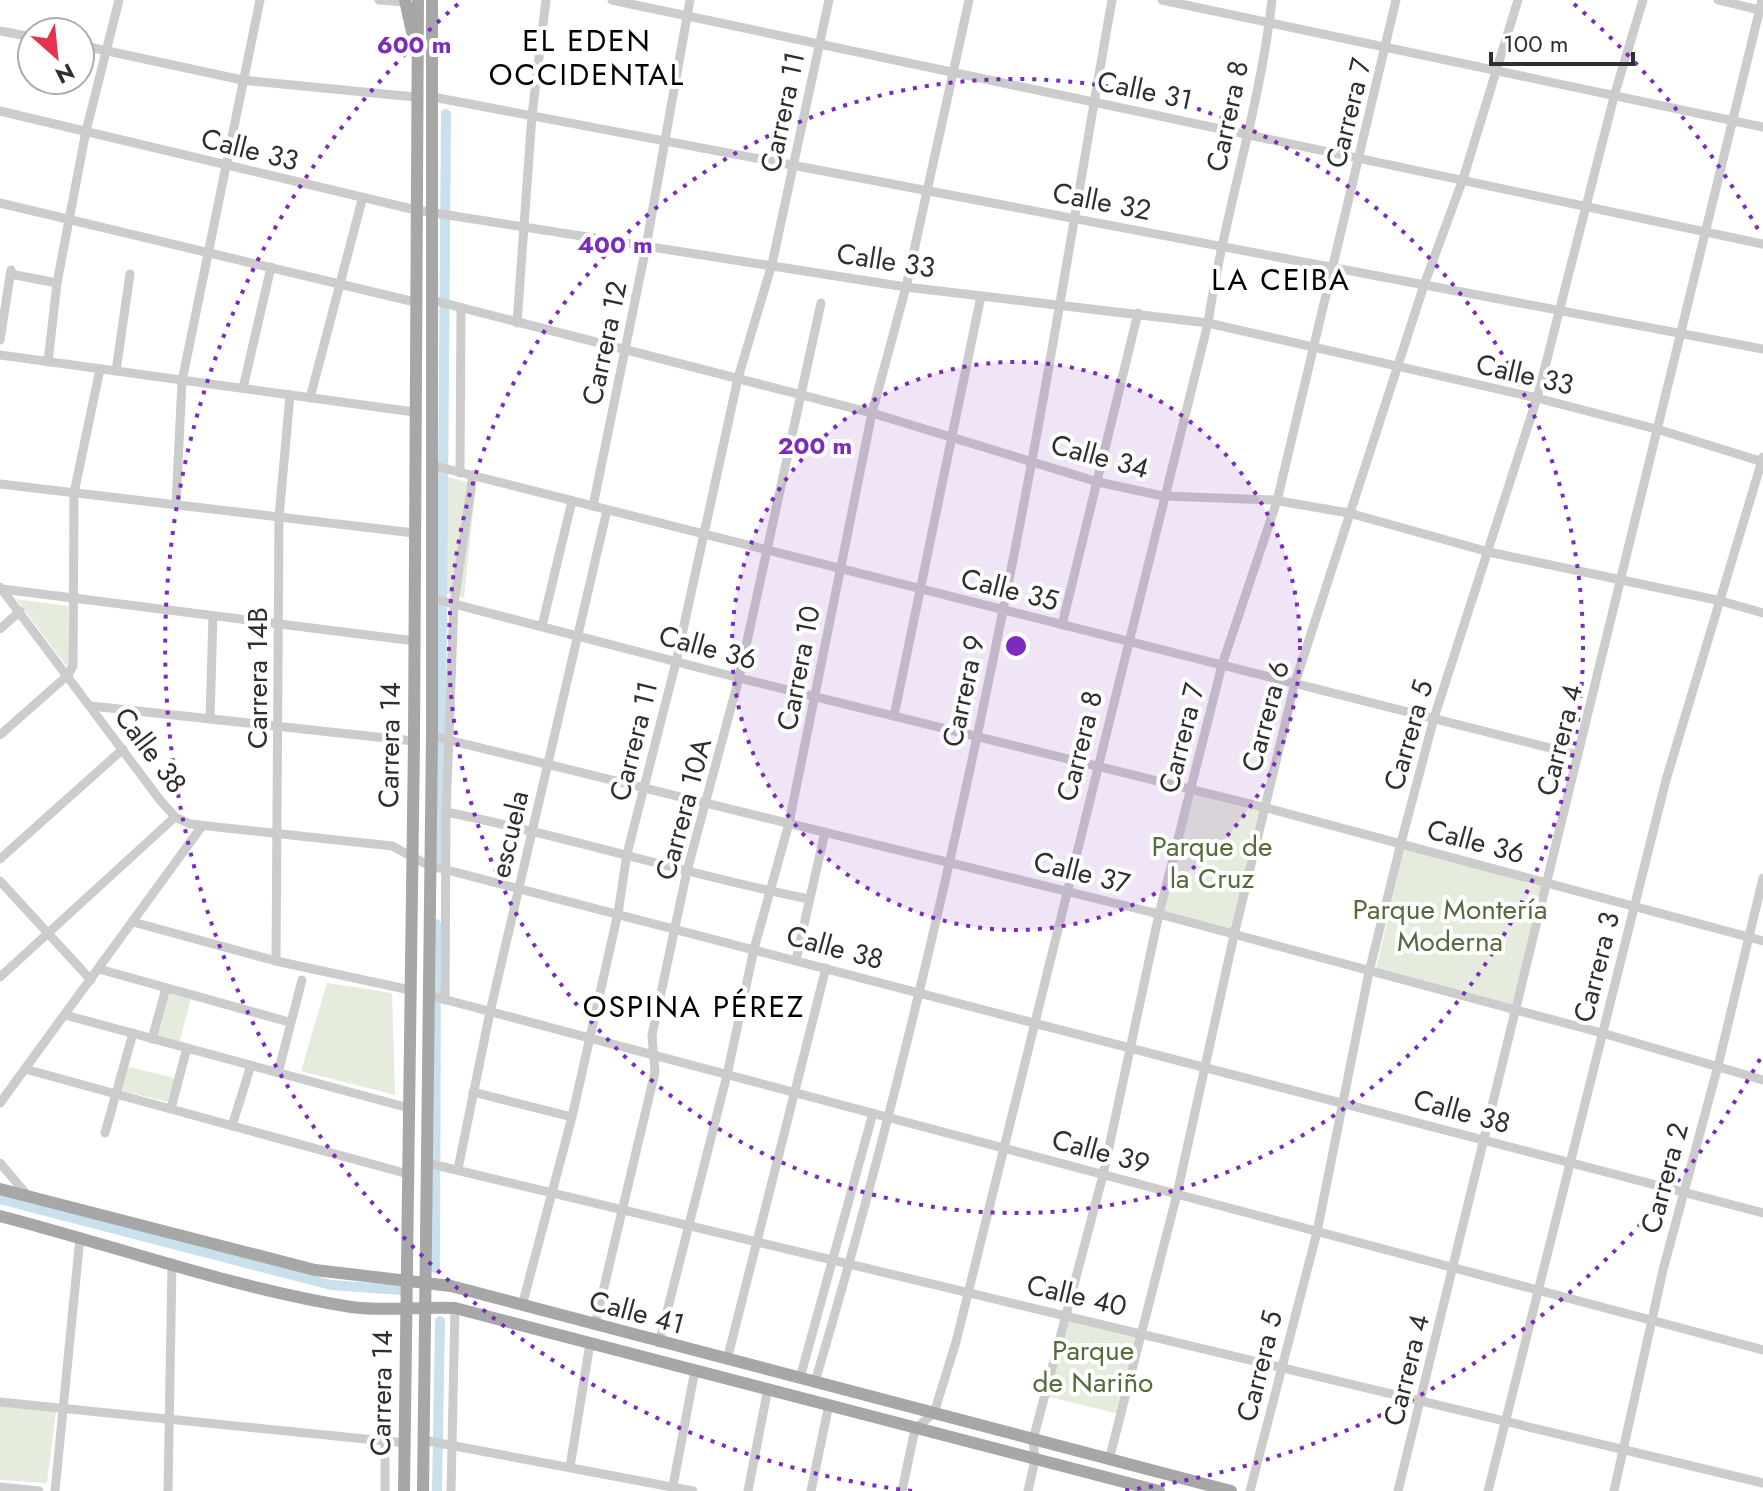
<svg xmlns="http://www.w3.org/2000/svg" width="1763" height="1491" font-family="Jost,sans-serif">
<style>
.green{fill:#e6ecdd}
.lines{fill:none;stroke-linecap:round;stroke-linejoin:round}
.canal{stroke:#c9e1ec;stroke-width:10}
.minor{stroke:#ccc;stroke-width:9}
.major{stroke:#a7a7a7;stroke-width:12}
.ring{fill:none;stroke:#7b2cbf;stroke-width:4;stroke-dasharray:4 8}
.labels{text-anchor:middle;stroke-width:8;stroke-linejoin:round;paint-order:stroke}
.street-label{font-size:28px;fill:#2f2f2f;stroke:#fff}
.park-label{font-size:28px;fill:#566b3c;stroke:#fff}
.neighbourhood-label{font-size:30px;letter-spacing:2px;fill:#000;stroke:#fff}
.centre{fill:#7b2cbf;stroke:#fff;stroke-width:4}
.ring-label{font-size:24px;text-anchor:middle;font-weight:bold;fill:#7b2cbf;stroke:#fff;stroke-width:8;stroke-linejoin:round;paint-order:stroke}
</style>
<rect width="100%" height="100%" fill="#fff"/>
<g class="green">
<path d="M 439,475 L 476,484 L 464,598 L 438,591 Z"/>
<path d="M 16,599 L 68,606 L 69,668 L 68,668 Z"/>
<path d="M 1192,794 L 1263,810 L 1233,931 L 1162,914 Z"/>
<path d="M 1404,848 L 1543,887 L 1512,1004 L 1376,969 Z"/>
<path d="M 327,983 L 392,993 L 395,1095 L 301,1071 Z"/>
<path d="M 166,992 L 191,998 L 179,1044 L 155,1037 Z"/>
<path d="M 126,1066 L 178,1079 L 172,1103 L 119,1090 Z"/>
<path d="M 1068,1320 L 1140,1335 L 1119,1414 L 1046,1396 Z"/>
<path d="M 0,1406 L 56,1412 L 47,1483 L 0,1480 Z"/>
</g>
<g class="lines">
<g class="canal">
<path d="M 436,868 L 441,749 L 446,114"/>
<path d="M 0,1199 L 331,1285 L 401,1290"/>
<path d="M 435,1268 L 436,924"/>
<path d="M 437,1491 L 440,1321"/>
</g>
<g class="minor">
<path d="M 379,0 L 405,2"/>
<path d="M 612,0 L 1763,244"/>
<path d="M 1162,0 L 1763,127"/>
<path d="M 1718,0 L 1763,11"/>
<path d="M 0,31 L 32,37"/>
<path d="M 80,45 L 242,80 L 415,97"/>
<path d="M 433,97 L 1763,349"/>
<path d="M 0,111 L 416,210 L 906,287 L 1208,323 L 1537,398 L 1660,430 L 1763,462"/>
<path d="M 0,203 L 415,302"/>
<path d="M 10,274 L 57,283"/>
<path d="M 432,300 L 872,413 L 1098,482 L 1163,496 L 1273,500 L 1349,513 L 1489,552 L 1721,601 L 1763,613"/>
<path d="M 517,323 L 532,115 L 546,0"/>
<path d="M 0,340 L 11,270"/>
<path d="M 0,355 L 414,412"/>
<path d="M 48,362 L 57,283 L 86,131 L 119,0"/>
<path d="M 116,371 L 130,274"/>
<path d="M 243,388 L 271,267"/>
<path d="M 310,398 L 362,200"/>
<path d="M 431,465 L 1578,755"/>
<path d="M 460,473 L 461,308"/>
<path d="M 0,484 L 414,533"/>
<path d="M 176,505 L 182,381 L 260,0"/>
<path d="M 593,506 L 646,247 L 690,0"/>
<path d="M 0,587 L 160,800 L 175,817 L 190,824 L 392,846 L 428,865 L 1763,1213"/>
<path d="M 2,589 L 415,641"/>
<path d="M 431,598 L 739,678 L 1263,807 L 1763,941"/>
<path d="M 1062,625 L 1138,313"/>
<path d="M 542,626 L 572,501"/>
<path d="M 0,629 L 20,611"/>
<path d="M 91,706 L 414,741"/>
<path d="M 894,716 L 981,296"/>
<path d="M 210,719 L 213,616"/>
<path d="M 0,735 L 68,675 L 73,666 L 74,493 L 100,369"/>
<path d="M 432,736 L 1159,914 L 1602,1033 L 1763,1080"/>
<path d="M 446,812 C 568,836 687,875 809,899"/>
<path d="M 0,859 L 123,749"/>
<path d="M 0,881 L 91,980"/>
<path d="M 133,922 L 276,961 L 410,990"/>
<path d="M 796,960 L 825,832"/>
<path d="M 276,961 L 279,517 L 290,395"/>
<path d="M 99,969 L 289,1022"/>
<path d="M 0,977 L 175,817"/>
<path d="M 428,995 L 1763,1350"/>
<path d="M 445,1000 L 446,812 L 454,603 L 473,475"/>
<path d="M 65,1015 L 409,1108"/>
<path d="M 152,1039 L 166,988"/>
<path d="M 25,1069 L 408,1174"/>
<path d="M 278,1073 L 302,980"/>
<path d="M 473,1092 L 572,1117"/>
<path d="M 0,1103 L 202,826"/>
<path d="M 171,1108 L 187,1048"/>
<path d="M 232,1126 L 251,1065"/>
<path d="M 105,1133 L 133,1033"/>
<path d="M 0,1163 L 28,1196"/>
<path d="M 427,1163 L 1763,1483"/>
<path d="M 458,1169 L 490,1012 L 607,510"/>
<path d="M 522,1306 L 572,1117 L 618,913 L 627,854 L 676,662 L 738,378 L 772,264 L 829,0"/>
<path d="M 595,1325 L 655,1072 L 652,1035 L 687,871 L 739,678 L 821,303"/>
<path d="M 659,1343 L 727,1075 L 754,949 L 789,823 L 872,413 L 906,287 L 969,0"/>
<path d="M 727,1360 L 826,968"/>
<path d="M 800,1378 L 873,1113"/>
<path d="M 815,1382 C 905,1078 975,767 1033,455 C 1061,304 1085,152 1112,0"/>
<path d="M 0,1402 L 405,1443"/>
<path d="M 423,1440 L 693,1491"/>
<path d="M 385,1442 L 385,1491"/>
<path d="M 1109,1460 L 1177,1194 L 1234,935 L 1295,683 L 1424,285 L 1463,179 L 1518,0"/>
<path d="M 570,1467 L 590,1343"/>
<path d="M 0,1487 L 39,1491"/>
<path d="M 55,1491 L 80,1237"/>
<path d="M 168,1491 L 172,1263"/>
<path d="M 451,1491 L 455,1308"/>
<path d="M 672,1491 L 695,1370"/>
<path d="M 748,1491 L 768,1388"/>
<path d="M 811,1491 L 829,1404"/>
<path d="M 902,1491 L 915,1429 L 934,1413 L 956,1342 L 1208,323 C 1224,214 1260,109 1272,0"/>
<path d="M 1028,1491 L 1035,1460 L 1033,1440 L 1103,1175 L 1159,914 L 1222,665 L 1277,501 L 1396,0"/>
<path d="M 1250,1491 L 1317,1232 L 1369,972 L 1401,843 L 1434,718 L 1537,398 L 1615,93 L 1643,0"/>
<path d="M 1398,1491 L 1762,0"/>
<path d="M 1488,1491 L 1666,780 L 1763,457"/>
<path d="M 1614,1491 L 1663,1270 L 1718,1066 L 1763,878"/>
</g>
<g class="major">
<path d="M 405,0 L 412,32"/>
<path d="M 0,1189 L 315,1270 L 451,1286 L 1231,1491"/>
<path d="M 0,1216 C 116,1246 232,1288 351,1307 C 386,1312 420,1306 455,1308 L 1159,1491"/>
<path d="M 404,1491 L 414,741 L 418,0"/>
<path d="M 423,1491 L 432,736 L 432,0"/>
</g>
</g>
<circle cx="1016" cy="646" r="284" fill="#7b2cbf" fill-opacity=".12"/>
<g class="ring">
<circle cx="1016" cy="646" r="284"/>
<circle cx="1016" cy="646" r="567"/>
<path d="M1760 1059A851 851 0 0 1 1120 1491M912 1491A851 851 0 0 1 458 4M1574 4A851 851 0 0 1 1760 233"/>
</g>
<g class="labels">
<g class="street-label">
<text transform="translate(1145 90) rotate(12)" y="10">Calle 31</text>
<text transform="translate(782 112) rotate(-78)" y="10">Carrera 11</text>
<text transform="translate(1348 113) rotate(-76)" y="10">Carrera 7</text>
<text transform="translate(1227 116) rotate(-78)" y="10">Carrera 8</text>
<text transform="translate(250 149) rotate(14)" y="10">Calle 33</text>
<text transform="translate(1102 201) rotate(11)" y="10">Calle 32</text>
<text transform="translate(886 260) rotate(9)" y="10">Calle 33</text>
<text transform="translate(604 343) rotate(-78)" y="10">Carrera 12</text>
<text transform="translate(1525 374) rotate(13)" y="10">Calle 33</text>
<text transform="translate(1100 456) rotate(15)" y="10">Calle 34</text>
<text transform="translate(1010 589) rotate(14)" y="10">Calle 35</text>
<text transform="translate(708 647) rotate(15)" y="10">Calle 36</text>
<text transform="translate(798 668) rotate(-79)" y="10">Carrera 10</text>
<text transform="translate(257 678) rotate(-90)" y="10">Carrera 14B</text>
<text transform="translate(963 691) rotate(-78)" y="10">Carrera 9</text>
<text transform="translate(1265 716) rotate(-75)" y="10">Carrera 6</text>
<text transform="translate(1408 735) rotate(-74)" y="10">Carrera 5</text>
<text transform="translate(1181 738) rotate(-76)" y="10">Carrera 7</text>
<text transform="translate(1559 740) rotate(-76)" y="10">Carrera 4</text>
<text transform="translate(633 741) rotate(-76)" y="10">Carrera 11</text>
<text transform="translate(389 745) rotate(-89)" y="10">Carrera 14</text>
<text transform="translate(1079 746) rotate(-76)" y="10">Carrera 8</text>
<text transform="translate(151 750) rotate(53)" y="10">Calle 38</text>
<text transform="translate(683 809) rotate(-75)" y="10">Carrera 10A</text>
<text transform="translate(509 834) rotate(-77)" y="10">escuela</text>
<text transform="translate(1476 841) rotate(15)" y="10">Calle 36</text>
<text transform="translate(1082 872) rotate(14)" y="10">Calle 37</text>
<text transform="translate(835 947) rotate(15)" y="10">Calle 38</text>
<text transform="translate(1596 967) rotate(-76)" y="10">Carrera 3</text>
<text transform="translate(1462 1111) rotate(15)" y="10">Calle 38</text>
<text transform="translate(1101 1151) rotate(15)" y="10">Calle 39</text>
<text transform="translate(1664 1178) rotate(-75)" y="10">Carrera 2</text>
<text transform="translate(1077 1295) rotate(13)" y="10">Calle 40</text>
<text transform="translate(637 1312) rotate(15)" y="10">Calle 41</text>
<text transform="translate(1259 1366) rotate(-76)" y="10">Carrera 5</text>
<text transform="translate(1406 1370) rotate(-76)" y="10">Carrera 4</text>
<text transform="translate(381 1393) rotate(-89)" y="10">Carrera 14</text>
</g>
<g class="park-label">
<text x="1212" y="856">Parque de<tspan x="1212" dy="32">la Cruz</tspan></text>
<text x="1450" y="919">Parque Montería<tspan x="1450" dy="32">Moderna</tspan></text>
<text x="1093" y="1360">Parque<tspan x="1093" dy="32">de Nariño</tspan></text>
</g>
<g class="neighbourhood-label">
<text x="587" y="51">EL EDEN<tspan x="587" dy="34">OCCIDENTAL</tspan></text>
<text x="1281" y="290">LA CEIBA</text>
<text x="694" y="1017">OSPINA PÉREZ</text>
</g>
</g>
<circle cx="1016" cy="646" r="12" class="centre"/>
<g class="ring-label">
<text x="414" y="53">600 m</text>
<text x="615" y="253">400 m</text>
<text x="815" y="454">200 m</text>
</g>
<g transform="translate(56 56) rotate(153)"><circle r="38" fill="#ffffff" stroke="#acacac" stroke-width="2"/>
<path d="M0-6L14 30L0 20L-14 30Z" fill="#e5324f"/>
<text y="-12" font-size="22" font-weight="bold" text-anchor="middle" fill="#2f2f2f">N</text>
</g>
<path d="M1491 52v12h142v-12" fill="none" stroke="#2f2f2f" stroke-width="4"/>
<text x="1503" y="52" font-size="24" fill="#2f2f2f" stroke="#ffffff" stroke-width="6" paint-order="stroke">100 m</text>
</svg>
